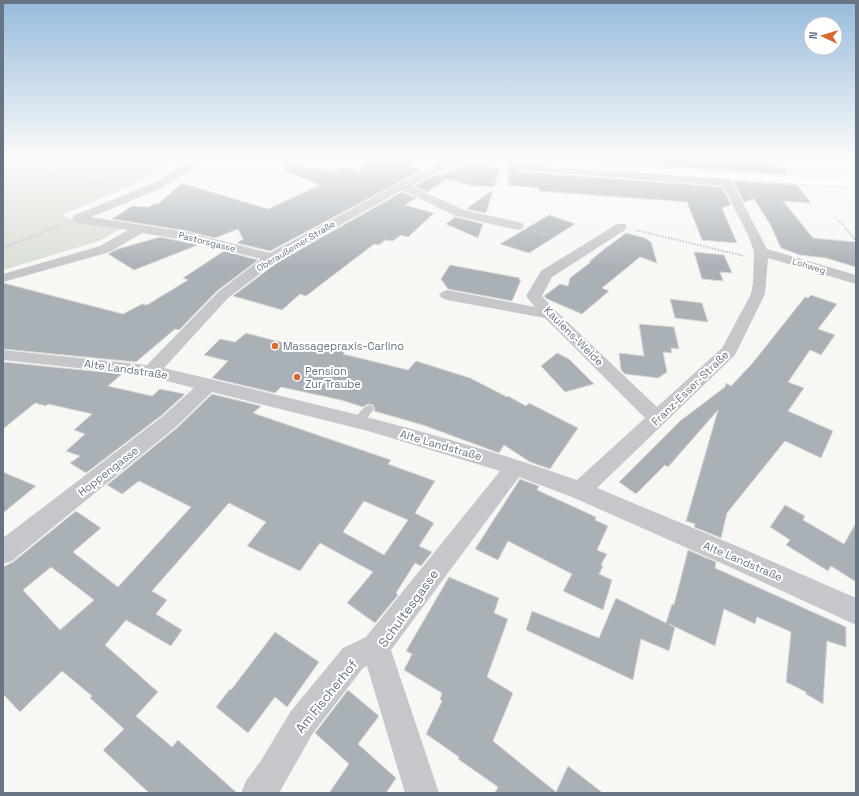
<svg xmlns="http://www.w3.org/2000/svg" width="859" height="796" font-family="'Space Grotesk',sans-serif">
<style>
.green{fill:#d8ded5}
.building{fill:#a9b0b6;stroke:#d8d8d6;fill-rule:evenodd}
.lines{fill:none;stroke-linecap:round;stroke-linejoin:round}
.primary-casing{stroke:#b5b9bd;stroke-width:1}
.path-far1{stroke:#bcbec0;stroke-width:1.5;stroke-dasharray:1 1;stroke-linecap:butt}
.path{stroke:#bcbec0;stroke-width:2;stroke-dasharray:1.5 1.5;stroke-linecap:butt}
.lane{fill:#c5c7cb;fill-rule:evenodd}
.street{fill:#c5c7cb;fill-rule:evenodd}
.primary{fill:#fff;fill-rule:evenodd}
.poi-dot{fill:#da6831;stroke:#fff;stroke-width:1.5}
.labels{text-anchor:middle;stroke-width:4;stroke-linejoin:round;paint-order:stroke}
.far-street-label{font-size:9px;fill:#677484;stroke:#fff}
.street-label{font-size:11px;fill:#677484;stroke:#fff}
.poi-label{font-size:11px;fill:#677484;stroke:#fff;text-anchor:start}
.near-street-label{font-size:13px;fill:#677484;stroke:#fff}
</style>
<rect width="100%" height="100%" fill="#f7f7f4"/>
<path class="green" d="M 3,158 L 180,158 L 135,184 L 62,215 L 76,221 L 120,229 L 99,241 L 3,270 Z"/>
<g class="building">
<path d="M 369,158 L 413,161 L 408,166 L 422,170 L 270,251 L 237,243 L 243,239 L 238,229 L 215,238 L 187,231 L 112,219 L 132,206 L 149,207 L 154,204 L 158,204 L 181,184 L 185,184 L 268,209 L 320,185 L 285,171 L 286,165 L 335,171 L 344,167 L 359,171 Z"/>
<path d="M 531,158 L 705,158 L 768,162 L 777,167 L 783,167 L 788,174 Z"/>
<path d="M 466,165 L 500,168 L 494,187 L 474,186 L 447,179 L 427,192 L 414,186 L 437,174 L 442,175 Z"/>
<path d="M 509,165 L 515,166 L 518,170 L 522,172 L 722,187 L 731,205 L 722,208 L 737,243 L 702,240 L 687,202 L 539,191 L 539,188 L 508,185 Z"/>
<path d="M 733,181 L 797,185 L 811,203 L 783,201 L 813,238 L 856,242 L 856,267 L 826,258 L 800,255 L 781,248 L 770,224 L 754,199 L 744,202 Z"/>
<path d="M 493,190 L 486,213 L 466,209 Z"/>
<path d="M 402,192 L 416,198 L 405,205 L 434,213 L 408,237 L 401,235 L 393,241 L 385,240 L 379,245 L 374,244 L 306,296 L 300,294 L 282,310 L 233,296 L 278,262 Z"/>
<path d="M 549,215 L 575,224 L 529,253 L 500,244 Z"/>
<path d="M 455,217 L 483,224 L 478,238 L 446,224 Z"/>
<path d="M 626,233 L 645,238 L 651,242 L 657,263 L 640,257 L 602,288 L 609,291 L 582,314 L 547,299 L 544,296 L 560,284 L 568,286 L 570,278 L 591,262 L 589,262 L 603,250 Z"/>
<path d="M 160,237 L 198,245 L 134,270 L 108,254 L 118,249 Z"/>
<path d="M 224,251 L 258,260 L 217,291 L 179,330 L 175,329 L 136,362 L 3,349 L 3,283 L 123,314 L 142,304 L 147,305 L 188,280 L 183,278 Z"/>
<path d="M 694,252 L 724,255 L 732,273 L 720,272 L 723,281 L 702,279 Z"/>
<path d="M 450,265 L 520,278 L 519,280 L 521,280 L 512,301 L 448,289 L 441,279 Z"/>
<path d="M 811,295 L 837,304 L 818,329 L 835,335 L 821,355 L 810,350 L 788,382 L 804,388 L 788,411 L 833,431 L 821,458 L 785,441 L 727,513 L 721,538 L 694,527 L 695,524 L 686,521 L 718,410 L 668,467 L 665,465 L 636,494 L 619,482 L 680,421 L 725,387 L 726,383 L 731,386 L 751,365 L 805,297 L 808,298 Z"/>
<path d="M 670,299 L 702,303 L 708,322 L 675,318 Z"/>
<path d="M 639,324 L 674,327 L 679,349 L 671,348 L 672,353 L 663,352 L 667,372 L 658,378 L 625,374 L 621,370 L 619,353 L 644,356 Z"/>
<path d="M 246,333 L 311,350 L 315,344 L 346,350 L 343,354 L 408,370 L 416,361 L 470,378 L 507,397 L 508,396 L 526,406 L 529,403 L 578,428 L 550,469 L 530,462 L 504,445 L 499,453 L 423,425 L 374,411 L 375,409 L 373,405 L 368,404 L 363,407 L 341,400 L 281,387 L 275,393 L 212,378 L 228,361 L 204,355 L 220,339 L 235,342 Z"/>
<path d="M 557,353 L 569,359 L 594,384 L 565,392 L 541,366 Z"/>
<path d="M 3,362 L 122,374 L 108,386 L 152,396 L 160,389 L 185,394 L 162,415 L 86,473 L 70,463 L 80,456 L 66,451 L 85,434 L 74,430 L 92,414 L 48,404 L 46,406 L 35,403 L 3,429 Z"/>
<path d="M 212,394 L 261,406 L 253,413 L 391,460 L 388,464 L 435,481 L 415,513 L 434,523 L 419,546 L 432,552 L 421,566 L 415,563 L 396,593 L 398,595 L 375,623 L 347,603 L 373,572 L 320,543 L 300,571 L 247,546 L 266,522 L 229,503 L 152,591 L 167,600 L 156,614 L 182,630 L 171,646 L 126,620 L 105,645 L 158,692 L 136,716 L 172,747 L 178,740 L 237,793 L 149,793 L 103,750 L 124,729 L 90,698 L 92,696 L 62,671 L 20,712 L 3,694 L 3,567 L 13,562 L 76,511 L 101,528 L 73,552 L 118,587 L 191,507 L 139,481 L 122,494 L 107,485 L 178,427 ZM 364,501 L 408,520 L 384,555 L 343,532 ZM 51,567 L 94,600 L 60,630 L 23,590 Z"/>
<path d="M 3,472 L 36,486 L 3,513 Z"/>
<path d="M 520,479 L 539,486 L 537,490 L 596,517 L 595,520 L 608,526 L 597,550 L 607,554 L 601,565 L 603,566 L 599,574 L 612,580 L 603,610 L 563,591 L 572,574 L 508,541 L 498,560 L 475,549 Z"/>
<path d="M 785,505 L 805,516 L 803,520 L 844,544 L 856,523 L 856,582 L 831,566 L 828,571 L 786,545 L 790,540 L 770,527 Z"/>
<path d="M 688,550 L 716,562 L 715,568 L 846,627 L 846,647 L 827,641 L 823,704 L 806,694 L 806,692 L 786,682 L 791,632 L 757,617 L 755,624 L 724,609 L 715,646 L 669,624 L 675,627 L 669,651 L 641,639 L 633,680 L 526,630 L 532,611 L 599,638 L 616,598 L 666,623 L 672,604 L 674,605 Z"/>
<path d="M 449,577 L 499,598 L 494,613 L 508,619 L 487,677 L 513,693 L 493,741 L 556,792 L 568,766 L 603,793 L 495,793 L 498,787 L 458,759 L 459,757 L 426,734 L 442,701 L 440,699 L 442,693 L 404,670 L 412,654 L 406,651 Z"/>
<path d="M 275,632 L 319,662 L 287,707 L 275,697 L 248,733 L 216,707 L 230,689 L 231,690 Z"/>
<path d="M 348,690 L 379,716 L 358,744 L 396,778 L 386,793 L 329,793 L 349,764 L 315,733 Z"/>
</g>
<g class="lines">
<defs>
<path id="primary" d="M 463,158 L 514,158 L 856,180 L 856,188 L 469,161 Z"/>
</defs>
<use href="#primary" class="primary-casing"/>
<g class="path-far1">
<path d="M 51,158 L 56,163 L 53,176"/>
<path d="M 3,166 L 113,186"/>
<path d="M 3,184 L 51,158"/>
<path d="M 835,217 L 847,230"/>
<path d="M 48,230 L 62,225"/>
</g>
<g class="path">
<path d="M 846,229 L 856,241"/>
<path d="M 532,230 L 547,235"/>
<path d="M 636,230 L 744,256"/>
<path d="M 3,248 L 51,229"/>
</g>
<path class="lane" d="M 369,405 L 373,406 L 374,409 L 363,424 L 355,424 L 354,421 C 357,415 363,407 369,405 Z"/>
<path class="street" d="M 195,158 L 206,158 L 191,170 L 162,188 L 91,217 L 187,232 L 270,253 L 398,184 L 450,158 L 462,158 L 460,160 L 411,186 L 464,210 L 522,223 L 524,226 L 522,229 L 518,230 L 456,216 L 402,190 L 277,261 L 228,298 L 164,368 C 302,401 442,432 577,480 L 645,418 L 545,318 L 447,300 L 442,298 L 439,295 L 442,292 L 447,290 L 535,307 L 526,296 L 541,271 L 617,224 L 625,224 L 627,227 L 625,230 L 552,277 L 542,296 L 556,311 L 657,407 L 722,348 L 751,294 L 753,283 L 754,252 L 749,237 L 723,186 L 522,170 L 518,169 L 514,161 L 519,158 L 522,159 L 526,164 L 720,179 L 718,175 L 719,173 L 727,173 L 767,249 L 856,275 L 856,284 L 768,258 L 765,294 L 735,355 L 597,488 L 739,547 L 856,598 L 856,625 L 721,563 L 572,497 L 519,477 L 391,650 L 439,793 L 405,793 L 367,666 L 363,668 L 313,733 L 279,793 L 241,793 L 246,781 L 260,762 L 291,711 L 343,648 L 366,637 L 500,471 L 368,431 L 212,392 L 177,426 L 12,561 L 3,564 L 3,538 L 163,416 L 194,388 L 151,377 L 124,373 L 3,360 L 3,350 L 147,365 L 218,292 L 261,259 L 186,240 L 142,233 L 110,252 L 3,282 L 3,274 L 100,246 L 128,230 L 78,223 L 74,222 L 72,219 L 75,215 L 154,183 Z"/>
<use href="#primary" class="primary"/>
</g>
<linearGradient id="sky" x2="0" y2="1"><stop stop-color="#97bbdc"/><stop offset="0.59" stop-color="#fbfbfa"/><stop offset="1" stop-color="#fbfbfa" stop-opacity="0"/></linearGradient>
<rect width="859" height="269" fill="url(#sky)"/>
<g class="poi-dot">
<circle cx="275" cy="346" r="4"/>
<circle cx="297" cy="377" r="4"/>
</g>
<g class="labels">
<g class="far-street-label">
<text transform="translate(207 242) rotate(14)" y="3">Pastorsgasse</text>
<text transform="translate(296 246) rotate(-31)" y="3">Oberaußemer Straße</text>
<text transform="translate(809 266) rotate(17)" y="3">Lohweg</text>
</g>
<g class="street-label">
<text transform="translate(574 336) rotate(45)" y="4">Kaulens-Weide</text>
<text transform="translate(126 369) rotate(8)" y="4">Alte Landstraße</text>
<text transform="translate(690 388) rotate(-44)" y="4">Franz-Esser-Straße</text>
<text transform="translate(441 445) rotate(16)" y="4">Alte Landstraße</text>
<text transform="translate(108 471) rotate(-38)" y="4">Hoppengasse</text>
<text transform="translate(743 561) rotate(23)" y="4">Alte Landstraße</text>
</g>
<g class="poi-label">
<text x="283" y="350">Massagepraxis-Carlino</text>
<text x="305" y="375">Pension<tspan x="305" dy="13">Zur Traube</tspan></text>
</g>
<g class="near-street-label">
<text transform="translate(408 608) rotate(-54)" y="5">Schultesgasse</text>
<text transform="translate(326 696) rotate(-51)" y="5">Am Fischerhof</text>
</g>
</g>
<rect width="859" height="796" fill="none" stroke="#677484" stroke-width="8"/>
<g transform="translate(823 36) rotate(274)"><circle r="19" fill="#ffffff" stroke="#c2c7ce"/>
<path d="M0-3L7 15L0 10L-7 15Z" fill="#da6831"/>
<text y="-6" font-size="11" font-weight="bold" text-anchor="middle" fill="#677484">N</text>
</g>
</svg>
